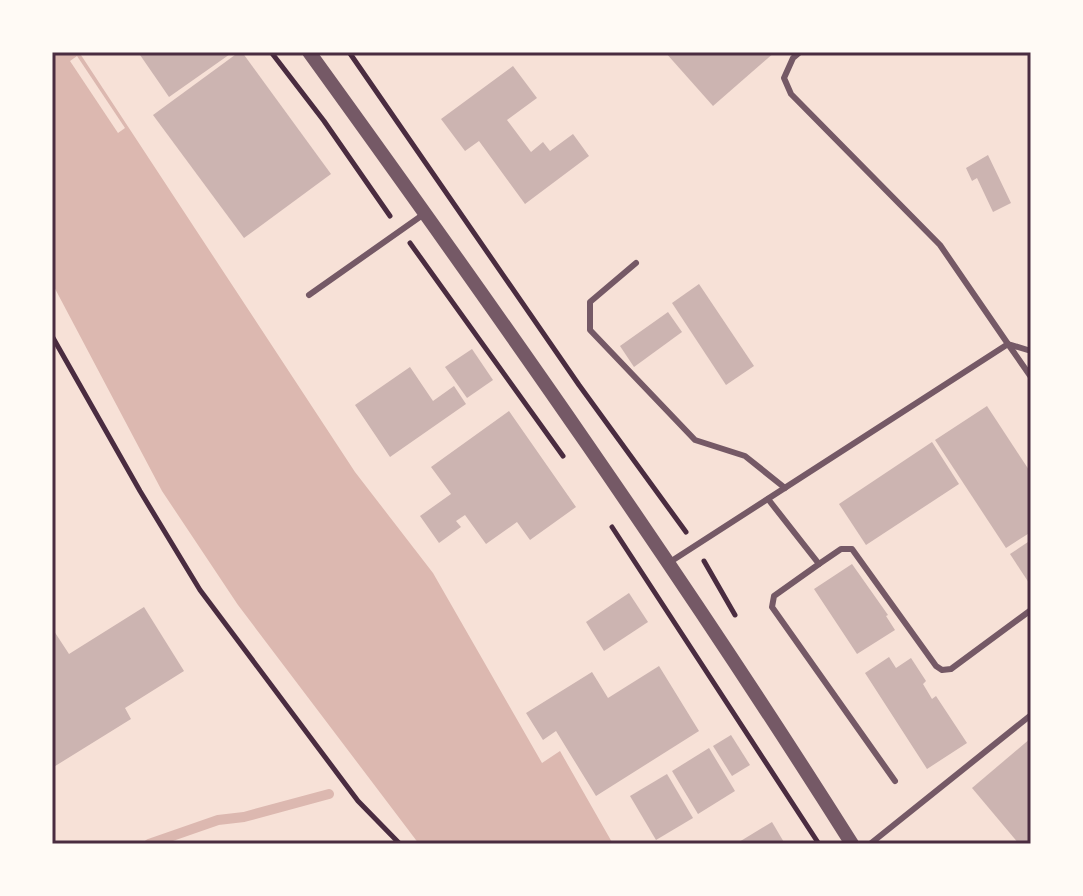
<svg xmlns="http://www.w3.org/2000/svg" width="1083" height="896" font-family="'DM Sans',sans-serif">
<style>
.water{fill:#dcb8b0}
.pier{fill:#f7e1d7}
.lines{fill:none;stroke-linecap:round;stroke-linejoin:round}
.stream{stroke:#dcb8b0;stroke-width:10}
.building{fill:#ccb4b1}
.path{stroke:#4a2c40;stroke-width:5}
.service{stroke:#755966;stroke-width:6}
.tertiary{stroke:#755966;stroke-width:14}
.neatline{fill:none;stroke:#4a2c40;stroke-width:3}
</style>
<rect width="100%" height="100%" fill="#f7e1d7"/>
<path class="water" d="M 52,52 L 79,52 L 355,472 L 433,573 L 542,763 L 560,751 L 613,844 L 419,844 L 238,605 L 162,491 L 52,283 Z"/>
<path class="pier" d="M 77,56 L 125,128 L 118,133 L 70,61 Z"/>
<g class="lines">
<path class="stream" d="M 149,844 L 218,820 L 244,817 L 329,794"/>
</g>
<g class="building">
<path d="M 138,52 L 233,52 L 169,97 Z"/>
<path d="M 239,52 L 242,52 L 331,174 L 244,238 L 153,115 Z"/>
<path d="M 665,52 L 775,52 L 713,106 Z"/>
<path d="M 513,66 L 537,98 L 507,120 L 531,152 L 543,142 L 550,151 L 573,134 L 589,156 L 525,204 L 479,141 L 465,151 L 441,119 Z"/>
<path d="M 988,155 L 1011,203 L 993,212 L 977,178 L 972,181 L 966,168 Z"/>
<path d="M 699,284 L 754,366 L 726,385 L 672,303 Z"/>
<path d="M 668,312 L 682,332 L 634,367 L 620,346 Z"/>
<path d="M 472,349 L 493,380 L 467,398 L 445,367 Z"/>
<path d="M 410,367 L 433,401 L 454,386 L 466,404 L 390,457 L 355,405 Z"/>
<path d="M 987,406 L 1031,473 L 1031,532 L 1006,548 L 935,440 Z"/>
<path d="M 509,411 L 576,507 L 530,540 L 517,522 L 486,544 L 465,515 L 456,521 L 461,527 L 439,543 L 420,516 L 451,494 L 431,467 Z"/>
<path d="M 932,442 L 959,484 L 866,545 L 839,504 Z"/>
<path d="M 1031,540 L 1031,586 L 1010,554 Z"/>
<path d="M 852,564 L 888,615 L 886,616 L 895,630 L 857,654 L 814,589 Z"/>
<path d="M 629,593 L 648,622 L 604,651 L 586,622 Z"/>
<path d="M 144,607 L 184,671 L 125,708 L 131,719 L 52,768 L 52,628 L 69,654 Z"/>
<path d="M 889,657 L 896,668 L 911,658 L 926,681 L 923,684 L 932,699 L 936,696 L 967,743 L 927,769 L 865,673 Z"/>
<path d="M 659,666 L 699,731 L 596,796 L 556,731 L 543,740 L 526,713 L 592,672 L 608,698 Z"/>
<path d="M 731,735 L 750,765 L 732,776 L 713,746 Z"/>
<path d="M 1031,738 L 1031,844 L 1019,844 L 972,788 Z"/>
<path d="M 709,748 L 735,791 L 698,814 L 672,771 Z"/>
<path d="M 667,774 L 693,818 L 656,840 L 630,796 Z"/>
<path d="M 772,822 L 785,844 L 740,844 L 739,842 Z"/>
</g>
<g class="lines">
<g class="path">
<path d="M 271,52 L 324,121 L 390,216"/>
<path d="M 349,52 L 579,385 L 686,532"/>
<path d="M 410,243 L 563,456"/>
<path d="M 52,336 L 140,491 L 200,590 L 358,801 L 400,844"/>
<path d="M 612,527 L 819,844"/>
<path d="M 704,561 L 735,615"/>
</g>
<g class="service">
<path d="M 800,52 L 793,58 L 784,78 L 791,94 L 940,245 L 1008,344 L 1031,351"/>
<path d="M 636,263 L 590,302 L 590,330 L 695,440 L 745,456 L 785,488"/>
<path d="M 309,295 L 424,214"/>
<path d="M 768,499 L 819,564 L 774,596 L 772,607 L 895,781"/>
<path d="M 670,562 L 1008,344 L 1031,377"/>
<path d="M 819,564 L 841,549 L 852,549 L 936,666 L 942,670 L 951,669 L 1031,610"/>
<path d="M 870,844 L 1031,715"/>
</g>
<path class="tertiary" d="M 309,52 C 497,312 681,573 852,844"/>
</g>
<rect width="1083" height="896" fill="none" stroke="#fffaf5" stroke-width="108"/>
<rect x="54" y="54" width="975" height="788" class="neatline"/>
</svg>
